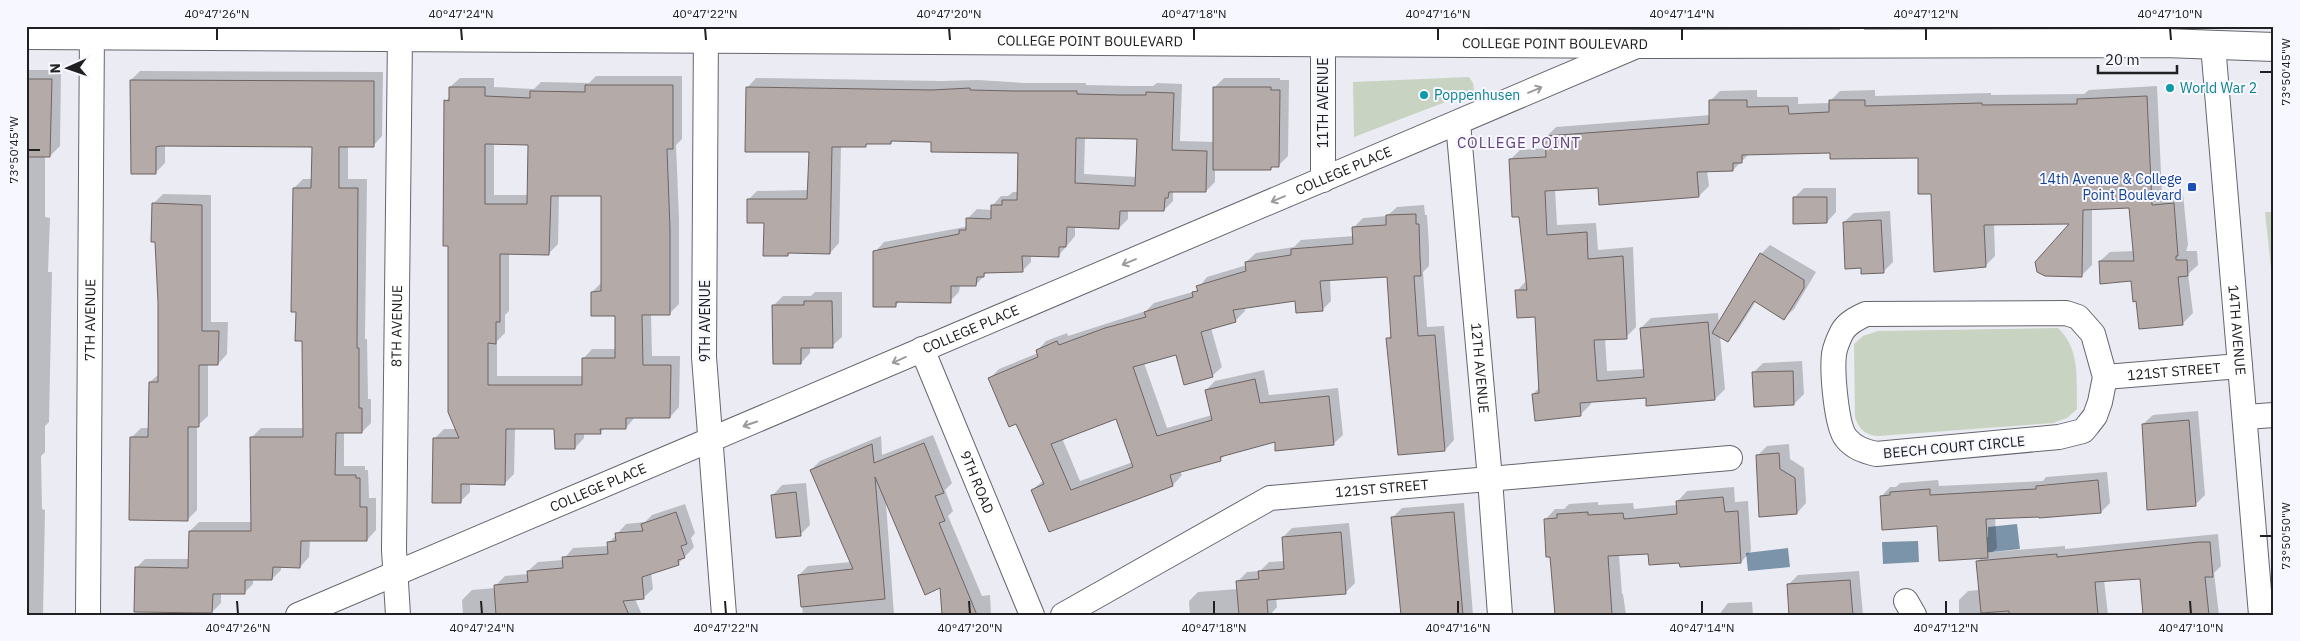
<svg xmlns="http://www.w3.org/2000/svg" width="2300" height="641" font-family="'IBM Plex Sans',sans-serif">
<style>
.green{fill:#c8d3c1}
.water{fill:#7c94aa}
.shadow{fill:#0003;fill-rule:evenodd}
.building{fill:#b4aaa8;stroke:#6d6463;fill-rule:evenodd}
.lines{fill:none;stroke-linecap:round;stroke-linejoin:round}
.minor-casing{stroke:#65666d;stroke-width:26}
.tertiary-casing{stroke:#65666d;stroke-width:30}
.minor{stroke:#fff;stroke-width:24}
.tertiary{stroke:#fff;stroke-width:28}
.oneway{stroke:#9b9b9c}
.ticks{fill:none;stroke:#202023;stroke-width:2}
.culture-dot{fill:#0f9aa8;stroke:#f7f8ff;stroke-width:2}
.transit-dot{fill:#1a4fb4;stroke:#f7f8ff;stroke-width:2}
.labels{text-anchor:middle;stroke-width:4;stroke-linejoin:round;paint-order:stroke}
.street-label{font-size:14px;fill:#202023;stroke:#f7f8ff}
.culture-label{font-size:14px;fill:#0d838f;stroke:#f7f8ff;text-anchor:start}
.transit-label{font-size:14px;fill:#164399;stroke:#f7f8ff;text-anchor:end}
.neighbourhood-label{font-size:15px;letter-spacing:1px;fill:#623f79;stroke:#f7f8ff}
.neatline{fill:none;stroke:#202023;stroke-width:2}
.ticks-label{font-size:12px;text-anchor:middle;fill:#202023}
</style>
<rect width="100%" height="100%" fill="#eaebf3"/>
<g class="green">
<path d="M 1469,77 L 1473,83 L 1474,91 L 1354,137 L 1353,82 Z"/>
<path d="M 2265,212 L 2274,212 L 2274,296 Z"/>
<path d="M 2058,328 C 2081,350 2076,380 2077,409 L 2067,418 L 2053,423 L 1878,436 C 1865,435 1859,429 1855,417 L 1854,344 L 1863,336 L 1878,331 Z"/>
</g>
<g class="water">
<path d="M 2017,524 L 2020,549 L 1982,553 L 1981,538 L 1988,537 L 1988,527 Z"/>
<path d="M 1918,541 L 1919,562 L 1883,564 L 1882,542 Z"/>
<path d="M 1788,548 L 1790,567 L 1748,571 L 1746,553 Z"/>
</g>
<g class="shadow">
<path d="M 26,70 L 61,70 L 60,146 L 50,156 L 45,156 L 45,217 L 50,218 L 48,272 L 52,272 L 49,422 L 45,426 L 45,452 L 41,456 L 42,509 L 45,510 L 43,615 L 26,615 Z"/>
<path d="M 140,71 L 383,72 L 382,136 L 373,146 L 348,146 L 348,179 L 367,179 L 365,339 L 367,339 L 368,399 L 371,399 L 371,423 L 362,432 L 344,432 L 344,466 L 365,466 L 365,470 L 368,470 L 369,498 L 376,498 L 376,530 L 367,540 L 310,540 L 309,557 L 300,567 L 281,566 L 281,570 L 272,579 L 253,579 L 253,584 L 244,593 L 221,593 L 221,603 L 212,612 L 136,568 L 145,559 L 190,559 L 190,531 L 199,522 L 252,522 L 251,438 L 261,428 L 304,428 L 303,340 L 294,188 L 303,179 L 313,179 L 313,145 L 165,145 L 165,163 L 156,172 L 131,80 Z"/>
<path d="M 596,76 L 682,76 L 682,139 L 676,145 L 679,219 L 679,304 L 669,314 L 651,314 L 652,356 L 680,356 L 679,407 L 670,417 L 635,417 L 626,428 L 605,428 L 600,433 L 584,433 L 584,438 L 575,448 L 556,428 L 515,428 L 514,474 L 504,484 L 470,483 L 470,492 L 460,502 L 434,439 L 444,429 L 457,429 L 446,101 L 450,96 L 450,87 L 460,78 L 494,78 L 494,87 L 534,89 L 541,82 L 589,83 ZM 494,143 L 529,144 L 529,195 L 494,195 ZM 559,194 L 602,195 L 602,282 L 592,292 L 616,315 L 616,349 L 592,349 L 583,359 L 583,376 L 497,376 L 497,341 L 505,333 L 505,315 L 509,311 L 509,253 L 548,254 L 558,244 Z"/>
<path d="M 756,78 L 942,81 L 978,80 L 1024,83 L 1086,83 L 1086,85 L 1131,86 L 1153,86 L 1157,83 L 1182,84 L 1180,141 L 1214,142 L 1214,88 L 1224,78 L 1280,78 L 1280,80 L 1289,80 L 1288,156 L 1279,165 L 1274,165 L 1271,168 L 1215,169 L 1215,182 L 1206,191 L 1173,192 L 1173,201 L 1164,210 L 1128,209 L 1128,219 L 1119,228 L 1075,226 L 1075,236 L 1059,255 L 1031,255 L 1031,262 L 1022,271 L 988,271 L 976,285 L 960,285 L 959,292 L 950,301 L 900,301 L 895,306 L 875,252 L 884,242 L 965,227 L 967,224 L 967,219 L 977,209 L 992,210 L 992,206 L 1001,196 L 1008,196 L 1013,192 L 1019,192 L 1019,152 L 933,141 L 893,140 L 891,143 L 868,143 L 865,146 L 841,146 L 839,243 L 830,253 L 791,252 L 788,255 L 748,200 L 757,191 L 809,190 L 810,151 L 747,88 ZM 1085,137 L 1138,138 L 1137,177 L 1084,174 Z"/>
<path d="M 2157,86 L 2162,195 L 2183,194 L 2188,245 L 2186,251 L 2197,251 L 2198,265 L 2188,274 L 2193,313 L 2183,323 L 2138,300 L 2132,280 L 2100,261 L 2110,252 L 2134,251 L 2131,207 L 2092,209 L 2092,265 L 2082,275 L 2072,223 L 1994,224 L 1995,256 L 1985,266 L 1932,193 L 1919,157 L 1831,152 L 1749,154 L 1733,170 L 1707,170 L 1709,186 L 1699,196 L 1599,187 L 1555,189 L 1557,225 L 1596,223 L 1598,250 L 1633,247 L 1636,327 L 1626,337 L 1605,338 L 1607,371 L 1645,369 L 1641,328 L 1651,318 L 1718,313 L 1719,324 L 1761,254 L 1770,245 L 1816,272 L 1794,309 L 1784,318 L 1756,301 L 1737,331 L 1728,341 L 1720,336 L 1725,389 L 1715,399 L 1647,397 L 1590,401 L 1591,404 L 1581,414 L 1533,394 L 1540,387 L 1536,316 L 1517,291 L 1527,280 L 1521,215 L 1510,160 L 1520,150 L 1547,148 L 1546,137 L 1556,127 L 1711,115 L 1710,101 L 1720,91 L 1757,90 L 1757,97 L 1798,97 L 1798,104 L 1830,103 L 1830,101 L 1840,91 L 1875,90 L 1875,96 L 1991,93 L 1991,95 L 2084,94 L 2089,90 Z"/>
<path d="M 1804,188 L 1836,188 L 1836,212 L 1827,222 L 1794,198 Z"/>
<path d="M 163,194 L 211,195 L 211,322 L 228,322 L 227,354 L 218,364 L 208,364 L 208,416 L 197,426 L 197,510 L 187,520 L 131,438 L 141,428 L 149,428 L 150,382 L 159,374 L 159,302 L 153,204 Z"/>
<path d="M 1424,205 L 1425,215 L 1427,215 L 1429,247 L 1429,266 L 1423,272 L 1427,327 L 1444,326 L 1454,440 L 1445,450 L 1388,339 L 1392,334 L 1388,276 L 1330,280 L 1331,301 L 1322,310 L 1296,300 L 1244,307 L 1245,311 L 1236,320 L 1211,328 L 1222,367 L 1212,376 L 1177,354 L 1144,363 L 1167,428 L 1212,415 L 1206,390 L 1215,381 L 1264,370 L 1269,395 L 1338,388 L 1343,435 L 1333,444 L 1276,441 L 1225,455 L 1220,460 L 1180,471 L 1182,475 L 1173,485 L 1050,531 L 1032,490 L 1044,480 L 1017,422 L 990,378 L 999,369 L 1038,353 L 1037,351 L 1046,341 L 1067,333 L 1068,336 L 1146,311 L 1154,303 L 1196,291 L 1207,277 L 1247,265 L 1246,262 L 1256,253 L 1294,247 L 1301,240 L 1354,236 L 1354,227 L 1363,218 L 1387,216 L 1397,207 ZM 1117,417 L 1133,462 L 1080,481 L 1062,438 Z"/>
<path d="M 1890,211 L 1893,262 L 1883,272 L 1862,267 L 1844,222 L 1854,213 Z"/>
<path d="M 815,292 L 842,292 L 842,337 L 832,346 L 810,346 L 810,353 L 801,363 L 773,306 L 783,296 L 811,296 Z"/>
<path d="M 1802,361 L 1804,394 L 1794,404 L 1754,372 L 1763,363 Z"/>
<path d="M 2198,411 L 2205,495 L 2195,505 L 2143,424 L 2153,415 Z"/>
<path d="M 933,435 L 952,483 L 945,490 L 953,511 L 948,516 L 982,596 L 990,595 L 991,615 L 943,615 L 941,586 L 886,503 L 894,615 L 803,615 L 799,575 L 808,566 L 851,562 L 811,470 L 820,461 L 881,436 L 882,455 Z"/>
<path d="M 1789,444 L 1790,459 L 1804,468 L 1806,503 L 1797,513 L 1758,455 L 1767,446 Z"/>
<path d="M 2107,472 L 2110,503 L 2101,512 L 1995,517 L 1997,548 L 1993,552 L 2065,546 L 2065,549 L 2218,534 L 2221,566 L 2214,573 L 2219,615 L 2144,615 L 2141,578 L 2104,580 L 2108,615 L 1959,615 L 1959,600 L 1968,591 L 1980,590 L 1977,562 L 1982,557 L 1938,525 L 1881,497 L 1890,487 L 1896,487 L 1900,483 L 1938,480 L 1939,486 L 2043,481 L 2046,477 Z"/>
<path d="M 806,483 L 810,525 L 800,535 L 773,495 L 782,485 Z"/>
<path d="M 1734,487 L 1735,502 L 1748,501 L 1751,551 L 1741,562 L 1681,565 L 1680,562 L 1649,553 L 1619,555 L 1622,594 L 1623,594 L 1626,615 L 1555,615 L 1551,555 L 1545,520 L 1555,509 L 1564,509 L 1569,504 L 1598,502 L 1598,505 L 1633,503 L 1634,509 L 1677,505 L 1677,502 L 1687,491 Z"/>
<path d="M 1464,503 L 1473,615 L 1402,615 L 1393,517 L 1402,508 Z"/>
<path d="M 685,504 L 695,533 L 691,538 L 694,547 L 678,564 L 651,573 L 653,589 L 643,598 L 635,599 L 642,615 L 463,615 L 462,600 L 472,590 L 495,588 L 495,586 L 505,576 L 528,574 L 528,571 L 538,562 L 563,560 L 573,548 L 609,546 L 609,543 L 626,524 L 645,522 L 652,515 Z"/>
<path d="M 1349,523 L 1355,583 L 1345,593 L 1276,598 L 1277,607 L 1270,615 L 1190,615 L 1189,601 L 1198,592 L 1238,589 L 1237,582 L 1247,572 L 1260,571 L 1269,562 L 1285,561 L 1283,537 L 1292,528 Z"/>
<path d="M 1859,571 L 1863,615 L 1790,615 L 1788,585 L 1798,575 Z"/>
<path d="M 1752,602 L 1753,615 L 1719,615 L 1728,603 Z"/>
</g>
<g class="building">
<path d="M 26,79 L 52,79 L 50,157 L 26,157 Z"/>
<path d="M 130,80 L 374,81 L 374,147 L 339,147 L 339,188 L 358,188 L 357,348 L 359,348 L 359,408 L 362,408 L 362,433 L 336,433 L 335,475 L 356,475 L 356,478 L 360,478 L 360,507 L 367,507 L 367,541 L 301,541 L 300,568 L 273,567 L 272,580 L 245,580 L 245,594 L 213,594 L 212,613 L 134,612 L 135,567 L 188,568 L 189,531 L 251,531 L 250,437 L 303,437 L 302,341 L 295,341 L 296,312 L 291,312 L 293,188 L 311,188 L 312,147 L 160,146 L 156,147 L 156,174 L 131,174 Z"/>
<path d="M 585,85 L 673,85 L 673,149 L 667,149 L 670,229 L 670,315 L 642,315 L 643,365 L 671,365 L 670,418 L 626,418 L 626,429 L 600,429 L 601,434 L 575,434 L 575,449 L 555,449 L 554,429 L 506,429 L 505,485 L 461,484 L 461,503 L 432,503 L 433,438 L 459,438 L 448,412 L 448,246 L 443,246 L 444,100 L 449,101 L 449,87 L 485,87 L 485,96 L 530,98 L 530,91 L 585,92 ZM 485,144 L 528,145 L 527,204 L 485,204 ZM 551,196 L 601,196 L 601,291 L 591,292 L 591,316 L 615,316 L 615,358 L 582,358 L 582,385 L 488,385 L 488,343 L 496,344 L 496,322 L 500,322 L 500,254 L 549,255 Z"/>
<path d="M 746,87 L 932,90 L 970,88 L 970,90 L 1014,91 L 1077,91 L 1077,94 L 1121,95 L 1146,95 L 1146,92 L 1174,93 L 1172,150 L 1207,151 L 1206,192 L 1169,192 L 1168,198 L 1165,198 L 1164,211 L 1120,211 L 1119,229 L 1067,227 L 1066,247 L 1059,247 L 1059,257 L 1022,256 L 1023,272 L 984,273 L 984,277 L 977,277 L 976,286 L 951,286 L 951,303 L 896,302 L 896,307 L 873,307 L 873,251 L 959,234 L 959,230 L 966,230 L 966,218 L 991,219 L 991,205 L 1002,205 L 1002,200 L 1017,200 L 1018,153 L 931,152 L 931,142 L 891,141 L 891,144 L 866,144 L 866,147 L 832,147 L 830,254 L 788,253 L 788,256 L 763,256 L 764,223 L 747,223 L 747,199 L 807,199 L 809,152 L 745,152 ZM 1076,138 L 1137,139 L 1135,186 L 1075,183 Z"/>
<path d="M 1213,87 L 1271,87 L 1271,90 L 1280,90 L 1279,167 L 1271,167 L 1271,170 L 1213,170 Z"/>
<path d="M 2147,96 L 2152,205 L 2174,203 L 2178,256 L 2176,256 L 2176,260 L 2187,260 L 2188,276 L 2178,277 L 2183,325 L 2139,329 L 2136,301 L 2133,302 L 2131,281 L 2100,284 L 2099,261 L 2134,261 L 2129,208 L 2083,210 L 2082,277 L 2045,276 L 2037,272 L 2035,262 L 2069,224 L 1984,225 L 1986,267 L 1934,272 L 1931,194 L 1918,194 L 1918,158 L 1830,159 L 1830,153 L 1742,155 L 1742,163 L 1733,163 L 1733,171 L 1697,172 L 1699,197 L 1599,205 L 1598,188 L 1545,191 L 1547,235 L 1587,232 L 1588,259 L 1623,256 L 1627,339 L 1594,340 L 1597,381 L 1644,377 L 1640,328 L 1708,322 L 1715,400 L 1646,406 L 1646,398 L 1580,403 L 1581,416 L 1535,421 L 1532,394 L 1539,393 L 1535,317 L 1517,318 L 1515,290 L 1527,290 L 1519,217 L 1512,217 L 1509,159 L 1546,157 L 1545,136 L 1709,124 L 1709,100 L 1747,100 L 1747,107 L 1788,106 L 1789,114 L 1829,112 L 1829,100 L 1865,100 L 1865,106 L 1982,103 L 1982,105 L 2077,104 L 2077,99 Z"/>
<path d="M 1793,197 L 1827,197 L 1827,223 L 1793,224 Z"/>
<path d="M 152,203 L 202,205 L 202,331 L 219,331 L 218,365 L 199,365 L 199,427 L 188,427 L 188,521 L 129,520 L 130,437 L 148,437 L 149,382 L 158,382 L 158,302 L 155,242 L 151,242 Z"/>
<path d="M 1416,214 L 1416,224 L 1419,224 L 1420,257 L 1421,276 L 1414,276 L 1418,336 L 1435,335 L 1445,451 L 1398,455 L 1386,338 L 1391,338 L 1387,277 L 1320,281 L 1323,311 L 1296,313 L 1295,301 L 1233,310 L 1236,322 L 1201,332 L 1213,377 L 1184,385 L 1176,355 L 1133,367 L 1157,436 L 1212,420 L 1205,390 L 1255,379 L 1260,403 L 1329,396 L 1334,445 L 1275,451 L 1275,442 L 1220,457 L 1221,461 L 1170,475 L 1173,486 L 1049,532 L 1031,490 L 1044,484 L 1016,424 L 1009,427 L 988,378 L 1038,357 L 1036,350 L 1057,341 L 1059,345 L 1105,328 L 1146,317 L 1144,312 L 1193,297 L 1192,292 L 1198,291 L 1196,286 L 1246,271 L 1245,262 L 1291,255 L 1291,249 L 1353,244 L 1352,227 L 1386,225 L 1386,215 ZM 1116,419 L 1133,467 L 1071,490 L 1051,444 Z"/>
<path d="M 1881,220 L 1884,273 L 1861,274 L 1861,268 L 1845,269 L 1843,222 Z"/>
<path d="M 1760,253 L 1804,280 L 1804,288 L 1784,320 L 1754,301 L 1728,342 L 1712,333 Z"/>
<path d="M 804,301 L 832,301 L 833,348 L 801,348 L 801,364 L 773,364 L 772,305 L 804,305 Z"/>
<path d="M 1793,371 L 1794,405 L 1754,407 L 1752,372 Z"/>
<path d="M 2189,420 L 2196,506 L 2147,510 L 2142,424 Z"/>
<path d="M 924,443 L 944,493 L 935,496 L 945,521 L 939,523 L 977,615 L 942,615 L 940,588 L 925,595 L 875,477 L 885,599 L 801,607 L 798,575 L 853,569 L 810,470 L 872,444 L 874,463 Z"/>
<path d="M 1779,453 L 1780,469 L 1795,478 L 1797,514 L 1759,517 L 1756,455 Z"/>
<path d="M 2098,480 L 2101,513 L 2039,518 L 2039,517 L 1986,519 L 1988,558 L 1939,561 L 1937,526 L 1882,530 L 1880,496 L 1890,495 L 1890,492 L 1930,489 L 1930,495 L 2036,489 L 2036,486 Z"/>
<path d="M 796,492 L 801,536 L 776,538 L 771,495 Z"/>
<path d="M 1723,497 L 1725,512 L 1738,511 L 1741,563 L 1680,567 L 1679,563 L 1649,565 L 1648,554 L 1608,556 L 1612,615 L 1555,615 L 1550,557 L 1546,557 L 1544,519 L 1557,518 L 1557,514 L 1588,512 L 1588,515 L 1623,513 L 1624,519 L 1677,514 L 1676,501 Z"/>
<path d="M 676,512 L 687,544 L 681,546 L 685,558 L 678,560 L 679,565 L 642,577 L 644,599 L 623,601 L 629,615 L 496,615 L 494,585 L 528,582 L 527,571 L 563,568 L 562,557 L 608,554 L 607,542 L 616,541 L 615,533 L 643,531 L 641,524 Z"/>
<path d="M 1454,512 L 1463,615 L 1401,615 L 1391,517 Z"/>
<path d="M 1341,532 L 1346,594 L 1267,600 L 1268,615 L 1239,615 L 1236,581 L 1259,579 L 1258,571 L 1284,569 L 1282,537 Z"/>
<path d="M 2199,542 L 2210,542 L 2213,577 L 2205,577 L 2209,615 L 2143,615 L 2140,579 L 2095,582 L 2098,615 L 2009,615 L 2009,611 L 1981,613 L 1976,561 L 2057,554 L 2057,557 Z"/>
<path d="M 1850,580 L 1853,615 L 1789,615 L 1787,584 Z"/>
</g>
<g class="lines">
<defs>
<g id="minor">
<path d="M 706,26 L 704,357 L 724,615"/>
<path d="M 1852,42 L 1852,26"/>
<path id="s1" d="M 2213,45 L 2261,615"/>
<path id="s2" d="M 1458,123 L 1490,479 L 1500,615"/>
<path d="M 1323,180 L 1323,42"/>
<path d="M 2066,313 L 2078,317 L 2093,334 L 2105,377 L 2100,402 L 2095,416 L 2088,425 L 2083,431 L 2059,437 L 1876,454 C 1864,451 1854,448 1846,438 C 1836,426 1832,371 1834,354 C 1835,348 1839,338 1842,332 C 1847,323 1857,318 1866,314 Z"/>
<path id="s3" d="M 922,349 L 1032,615"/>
<path id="s4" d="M 2105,377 L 2240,366"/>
<path d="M 2245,417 L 2274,415"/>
<path d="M 1906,601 L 1914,615"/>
<path id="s5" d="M 88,615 L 92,26"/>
<path id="s6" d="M 298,615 L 1639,45"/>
<path id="s7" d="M 398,615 L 394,550 L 400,37"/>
<path id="s8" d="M 1063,615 L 1270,498 L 1730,458"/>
</g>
<g id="tertiary">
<path id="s9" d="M 26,35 L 1650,44 L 2165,43 L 2274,47"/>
</g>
</defs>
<use href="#minor" class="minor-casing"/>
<use href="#tertiary" class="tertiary-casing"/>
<use href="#minor" class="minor"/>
<use href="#tertiary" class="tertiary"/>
</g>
<defs><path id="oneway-shaft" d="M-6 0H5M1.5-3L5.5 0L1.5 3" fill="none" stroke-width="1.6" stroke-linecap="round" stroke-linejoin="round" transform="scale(1.25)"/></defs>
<g class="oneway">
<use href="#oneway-shaft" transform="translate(1535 90) rotate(-23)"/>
<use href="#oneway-shaft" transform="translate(1278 199) rotate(157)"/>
<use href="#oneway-shaft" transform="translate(1129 262) rotate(157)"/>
<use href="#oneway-shaft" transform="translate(899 360) rotate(156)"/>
<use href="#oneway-shaft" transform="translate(750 424) rotate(161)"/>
</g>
<path class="ticks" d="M 217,28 L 217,40M 461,28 L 462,40M 705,28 L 706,40M 949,28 L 950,40M 1194,28 L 1194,40M 1438,28 L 1438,40M 1682,28 L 1682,40M 1926,28 L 1926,40M 2170,28 L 2171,40M 2260,72 L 2272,72M 28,150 L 40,150M 2260,536 L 2272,536M 237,601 L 238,614M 481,601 L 482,614M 725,601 L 726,614M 969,601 L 970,614M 1214,601 L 1214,614M 1458,601 L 1458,614M 1702,601 L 1702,614M 1946,601 L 1946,614M 2190,601 L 2191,614"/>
<g class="culture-dot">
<circle cx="2170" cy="88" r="5"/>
<circle cx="1424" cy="95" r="5"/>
</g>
<rect class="transit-dot" x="2187" y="182" width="10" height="10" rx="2.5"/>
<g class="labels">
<g class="street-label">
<text dy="5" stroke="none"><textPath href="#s9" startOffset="1064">COLLEGE POINT BOULEVARD</textPath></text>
<text dy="5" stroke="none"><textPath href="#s9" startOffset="1529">COLLEGE POINT BOULEVARD</textPath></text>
<text transform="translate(1323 103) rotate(-90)" y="5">11TH AVENUE</text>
<text dy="5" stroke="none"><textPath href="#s6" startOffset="1136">COLLEGE PLACE</textPath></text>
<text dy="5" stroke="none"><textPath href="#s5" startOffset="295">7TH AVENUE</textPath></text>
<text transform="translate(705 321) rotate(-90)" y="5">9TH AVENUE</text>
<text dy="5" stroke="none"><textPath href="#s7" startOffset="289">8TH AVENUE</textPath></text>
<text dy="5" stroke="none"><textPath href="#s6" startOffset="731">COLLEGE PLACE</textPath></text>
<text dy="5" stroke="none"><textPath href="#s1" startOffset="286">14TH AVENUE</textPath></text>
<text dy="5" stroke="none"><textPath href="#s2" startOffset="246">12TH AVENUE</textPath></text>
<text dy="5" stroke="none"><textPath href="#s4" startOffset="69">121ST STREET</textPath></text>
<text transform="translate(1954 447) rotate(-5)" y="5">BEECH COURT CIRCLE</text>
<text dy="5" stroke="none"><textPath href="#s3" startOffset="144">9TH ROAD</textPath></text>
<text dy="5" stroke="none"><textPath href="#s6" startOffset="326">COLLEGE PLACE</textPath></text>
<text dy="5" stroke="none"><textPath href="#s8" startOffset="350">121ST STREET</textPath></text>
</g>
<g class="culture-label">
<text x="2180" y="93">World War 2</text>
<text x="1434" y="100">Poppenhusen</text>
</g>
<g class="transit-label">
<text x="2182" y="184">14th Avenue &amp; College<tspan x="2182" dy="16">Point Boulevard</tspan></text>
</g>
<g class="neighbourhood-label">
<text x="1519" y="148">COLLEGE POINT</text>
</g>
</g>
<rect width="2300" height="641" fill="none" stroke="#f7f8ff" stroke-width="55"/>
<g transform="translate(68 68) rotate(268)" stroke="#f7f8ff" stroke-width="4" paint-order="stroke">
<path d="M0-4L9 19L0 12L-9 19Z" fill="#202023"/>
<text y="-8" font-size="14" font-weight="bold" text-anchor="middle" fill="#202023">N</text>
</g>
<path d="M2098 65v8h79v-8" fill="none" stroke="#202023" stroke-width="2.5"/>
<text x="2105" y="65" font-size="15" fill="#202023" stroke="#f7f8ff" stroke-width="4" paint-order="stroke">20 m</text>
<rect x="28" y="28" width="2244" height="586" class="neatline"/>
<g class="ticks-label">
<text x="217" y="18">40°47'26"N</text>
<text x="461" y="18">40°47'24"N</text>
<text x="705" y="18">40°47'22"N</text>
<text x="949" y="18">40°47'20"N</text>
<text x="1194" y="18">40°47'18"N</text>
<text x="1438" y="18">40°47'16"N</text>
<text x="1682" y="18">40°47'14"N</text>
<text x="1926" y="18">40°47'12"N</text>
<text x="2170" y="18">40°47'10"N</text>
<text transform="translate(2286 72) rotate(-90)" y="4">73°50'45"W</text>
<text transform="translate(14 150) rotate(-90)" y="4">73°50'45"W</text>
<text transform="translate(2286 536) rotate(-90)" y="4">73°50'50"W</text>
<text x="238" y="632">40°47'26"N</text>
<text x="482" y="632">40°47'24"N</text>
<text x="726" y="632">40°47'22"N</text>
<text x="970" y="632">40°47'20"N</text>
<text x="1214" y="632">40°47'18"N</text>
<text x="1458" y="632">40°47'16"N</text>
<text x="1702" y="632">40°47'14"N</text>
<text x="1946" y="632">40°47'12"N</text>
<text x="2191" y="632">40°47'10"N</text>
</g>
</svg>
